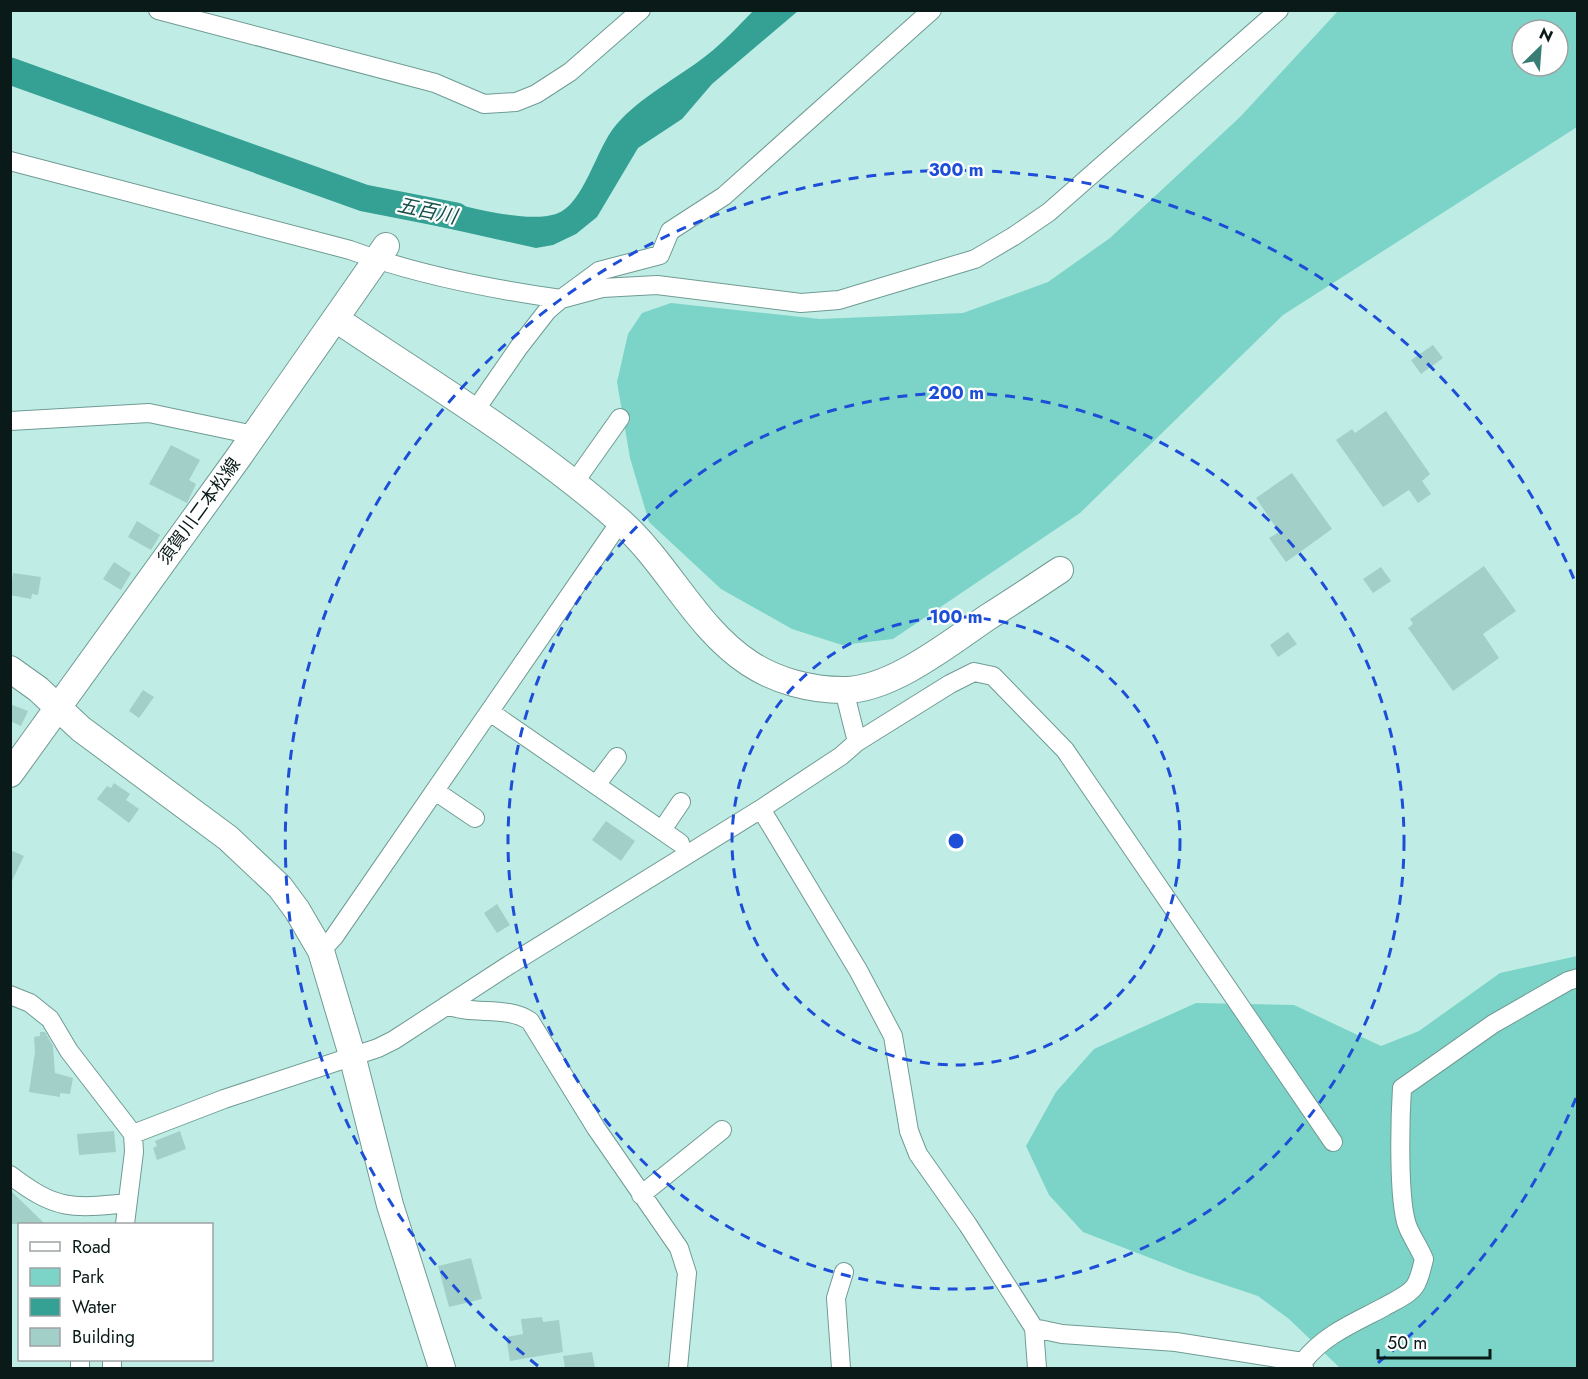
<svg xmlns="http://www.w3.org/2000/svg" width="1588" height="1379" font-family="Jost,'Noto Sans JP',sans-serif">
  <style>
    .green { fill: #7bd4c7; fill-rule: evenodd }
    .water { fill: #34a194 }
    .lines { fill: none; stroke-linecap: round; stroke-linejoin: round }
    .river { stroke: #34a194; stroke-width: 27 }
    .building { fill: #a2cfc8 }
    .street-casing { stroke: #709b94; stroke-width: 20 }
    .secondary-casing { stroke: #709b94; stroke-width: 28 }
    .street { stroke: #fff; stroke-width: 18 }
    .secondary { stroke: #fff; stroke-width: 26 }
    .ring { fill: none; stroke: #1d4ed8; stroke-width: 3; stroke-dasharray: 10 8 }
    .labels { text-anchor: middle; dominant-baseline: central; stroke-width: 4.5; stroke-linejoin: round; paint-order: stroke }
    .street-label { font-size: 18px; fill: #091a18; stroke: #fff }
    .water-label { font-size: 20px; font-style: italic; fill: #16524b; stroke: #fff }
    .centre { fill: #1d4ed8; stroke: #fff; stroke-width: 3 }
    .ring-label { font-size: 18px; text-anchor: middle; font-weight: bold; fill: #1d4ed8; stroke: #fff; stroke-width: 4.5; stroke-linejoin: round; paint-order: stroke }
  </style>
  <rect width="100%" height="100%" fill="#bfede5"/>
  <path class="green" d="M1338,11H1577V127L1283,315L1080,513L893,639L842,645L792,629L721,589L649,522L630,458L617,382L628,334L642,313L671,303L820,319L963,313L1048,282L1110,238L1240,117ZM1522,30H1558V66H1522Z
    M1577,956V1368H1340L1289,1319L1258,1296L1189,1273L1083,1232L1049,1195L1026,1146L1056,1092L1094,1049L1196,1003L1294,1005L1381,1046L1419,1031L1500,973Z"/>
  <path class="water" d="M753,11H798L712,84L682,119L638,148L597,217L576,234L553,245L536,248L415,221L430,198C463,205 524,224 556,214C584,205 596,148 616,125C641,96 678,78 707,55C724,42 739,25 753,11Z"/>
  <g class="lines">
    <path class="river" d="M10,71L364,198L456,216"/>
  </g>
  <path class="building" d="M1433,345L1443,358L1421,374L1411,360Z
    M1386,411L1430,474L1422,481L1431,494L1418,503L1409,490L1383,507L1336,440L1352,429L1355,433Z
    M171,445L200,460L189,480L196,484L187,503L149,484Z
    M1292,473L1332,529L1286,562L1269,538L1279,532L1256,498Z
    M137,521L160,535L151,550L128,537Z
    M114,562L131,573L121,590L103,579Z
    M1484,566L1516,611L1483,634L1499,658L1453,691L1408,628L1413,624L1410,619Z
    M1381,567L1391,581L1373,593L1363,579Z
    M13,573L41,577L38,595L32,594L31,599L10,595Z
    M1288,632L1297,644L1278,657L1270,645Z
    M143,690L154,697L139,718L129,711Z
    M10,704L28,711L21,726L10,721Z
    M114,783L130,794L126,800L139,809L129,823L97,799L107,786L111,788Z
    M606,821L635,841L621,861L592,840Z
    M10,850L24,856L10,885Z
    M497,904L510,925L497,933L484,913Z
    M40,1032H45L53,1046L55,1073L73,1078L70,1094L60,1093V1097L29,1092L35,1052L34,1037L40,1036Z
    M114,1131L116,1152L79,1155L77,1134Z
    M180,1131L186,1149L157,1160L153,1148L157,1146L155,1141Z
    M10,1190L45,1224H10Z
    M471,1258L482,1299L449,1307L438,1266Z
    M542,1317L543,1322L559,1320L563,1352L510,1361L506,1337L523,1334L521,1319Z
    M592,1352L595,1368H565L563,1356Z"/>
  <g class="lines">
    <defs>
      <path id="street" d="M158,10L435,83L484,104L516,102L536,94L570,72L641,10
        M10,161L350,250C417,275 490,289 561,299L599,271L660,255L670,231L724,196L932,10
        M474,412L519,347L547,311L561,299L602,288L657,285L801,303L839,300L975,259L1014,236L1049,212L1279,10
        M10,421L149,413L254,435
        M574,483L620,418
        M844,690L857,742
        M490,712L680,843
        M596,785L617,757
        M435,791L475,818
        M761,809L858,970L893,1036L909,1131L918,1154L968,1225L1034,1328L1037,1368
        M662,830L681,802
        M321,951L334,937L620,522
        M10,995L30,1003L50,1019L69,1051L133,1134L134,1152L125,1224
        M447,1005C473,1016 506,1005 530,1021L596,1128L679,1248L687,1273L678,1368
        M133,1134L224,1099L378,1048L394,1040L509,965L761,809L841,756L857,742L950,684L974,672L993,676L1065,750L1333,1142
        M10,1175C56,1210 71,1209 127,1203
        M641,1195L722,1130
        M1034,1328L1062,1334L1176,1342L1303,1362
        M80,1368V1360
        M112,1368V1360
        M841,1368L836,1298L844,1272
        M1304,1368L1303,1362C1323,1335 1356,1322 1384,1307C1394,1301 1409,1295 1415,1286C1420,1278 1422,1267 1424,1259C1419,1247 1411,1236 1407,1225C1398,1198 1400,1119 1402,1088L1493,1024L1568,981L1578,978"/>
      <path id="secondary" d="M336,319C432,384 534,445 621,522C668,564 696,628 749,663C776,681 811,690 843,690C890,691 950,643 988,617C1012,602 1036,586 1060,570
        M10,669L38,689L81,729L228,838L280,887L297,910L321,951L352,1055L390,1205L442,1368
        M10,774L238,458L386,246"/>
    </defs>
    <use href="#street" class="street-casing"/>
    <use href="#secondary" class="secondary-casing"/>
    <use href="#street" class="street"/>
    <use href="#secondary" class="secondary"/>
  </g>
  <g class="ring">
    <circle cx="956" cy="841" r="224"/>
    <circle cx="956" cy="841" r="448"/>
    <path d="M1576 1098A671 671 0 0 1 1374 1366M538 1366A671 671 0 1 1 1576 584"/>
  </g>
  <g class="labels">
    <g class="street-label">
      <text transform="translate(199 511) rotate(-54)">須賀川二本松線</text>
    </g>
    <g class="water-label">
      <text transform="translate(427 211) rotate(12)">五百川</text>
    </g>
  </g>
  <circle cx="956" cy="841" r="9" class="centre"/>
  <g class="ring-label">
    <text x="956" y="176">300 m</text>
    <text x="956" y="399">200 m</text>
    <text x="956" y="623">100 m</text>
  </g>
  <rect width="1588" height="1379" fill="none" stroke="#091a18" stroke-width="24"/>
  <rect x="18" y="1223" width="195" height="138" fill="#ffffff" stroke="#9da3a3" stroke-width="1.5"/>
  <rect x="30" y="1242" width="30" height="9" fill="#ffffff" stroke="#9da3a3" stroke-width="1.5"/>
  <text x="72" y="1253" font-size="18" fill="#091a18">Road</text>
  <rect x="30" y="1268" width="30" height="18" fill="#7bd4c7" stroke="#9da3a3" stroke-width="1.5"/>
  <text x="72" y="1283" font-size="18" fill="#091a18">Park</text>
  <rect x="30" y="1298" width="30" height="18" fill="#34a194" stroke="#9da3a3" stroke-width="1.5"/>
  <text x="72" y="1313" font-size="18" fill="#091a18">Water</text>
  <rect x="30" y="1328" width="30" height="18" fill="#a2cfc8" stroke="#9da3a3" stroke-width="1.5"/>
  <text x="72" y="1343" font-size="18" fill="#091a18">Building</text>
  <g transform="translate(1540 48) rotate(25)"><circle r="28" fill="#ffffff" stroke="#9da3a3" stroke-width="1.5"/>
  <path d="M0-4.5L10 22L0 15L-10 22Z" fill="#387e75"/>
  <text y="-9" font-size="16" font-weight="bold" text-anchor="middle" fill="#091a18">N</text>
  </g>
  <path d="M1378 1349v9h112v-9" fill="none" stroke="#091a18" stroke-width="3"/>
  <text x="1387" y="1349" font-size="18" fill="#091a18" stroke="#ffffff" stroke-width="4.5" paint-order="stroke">50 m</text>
</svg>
